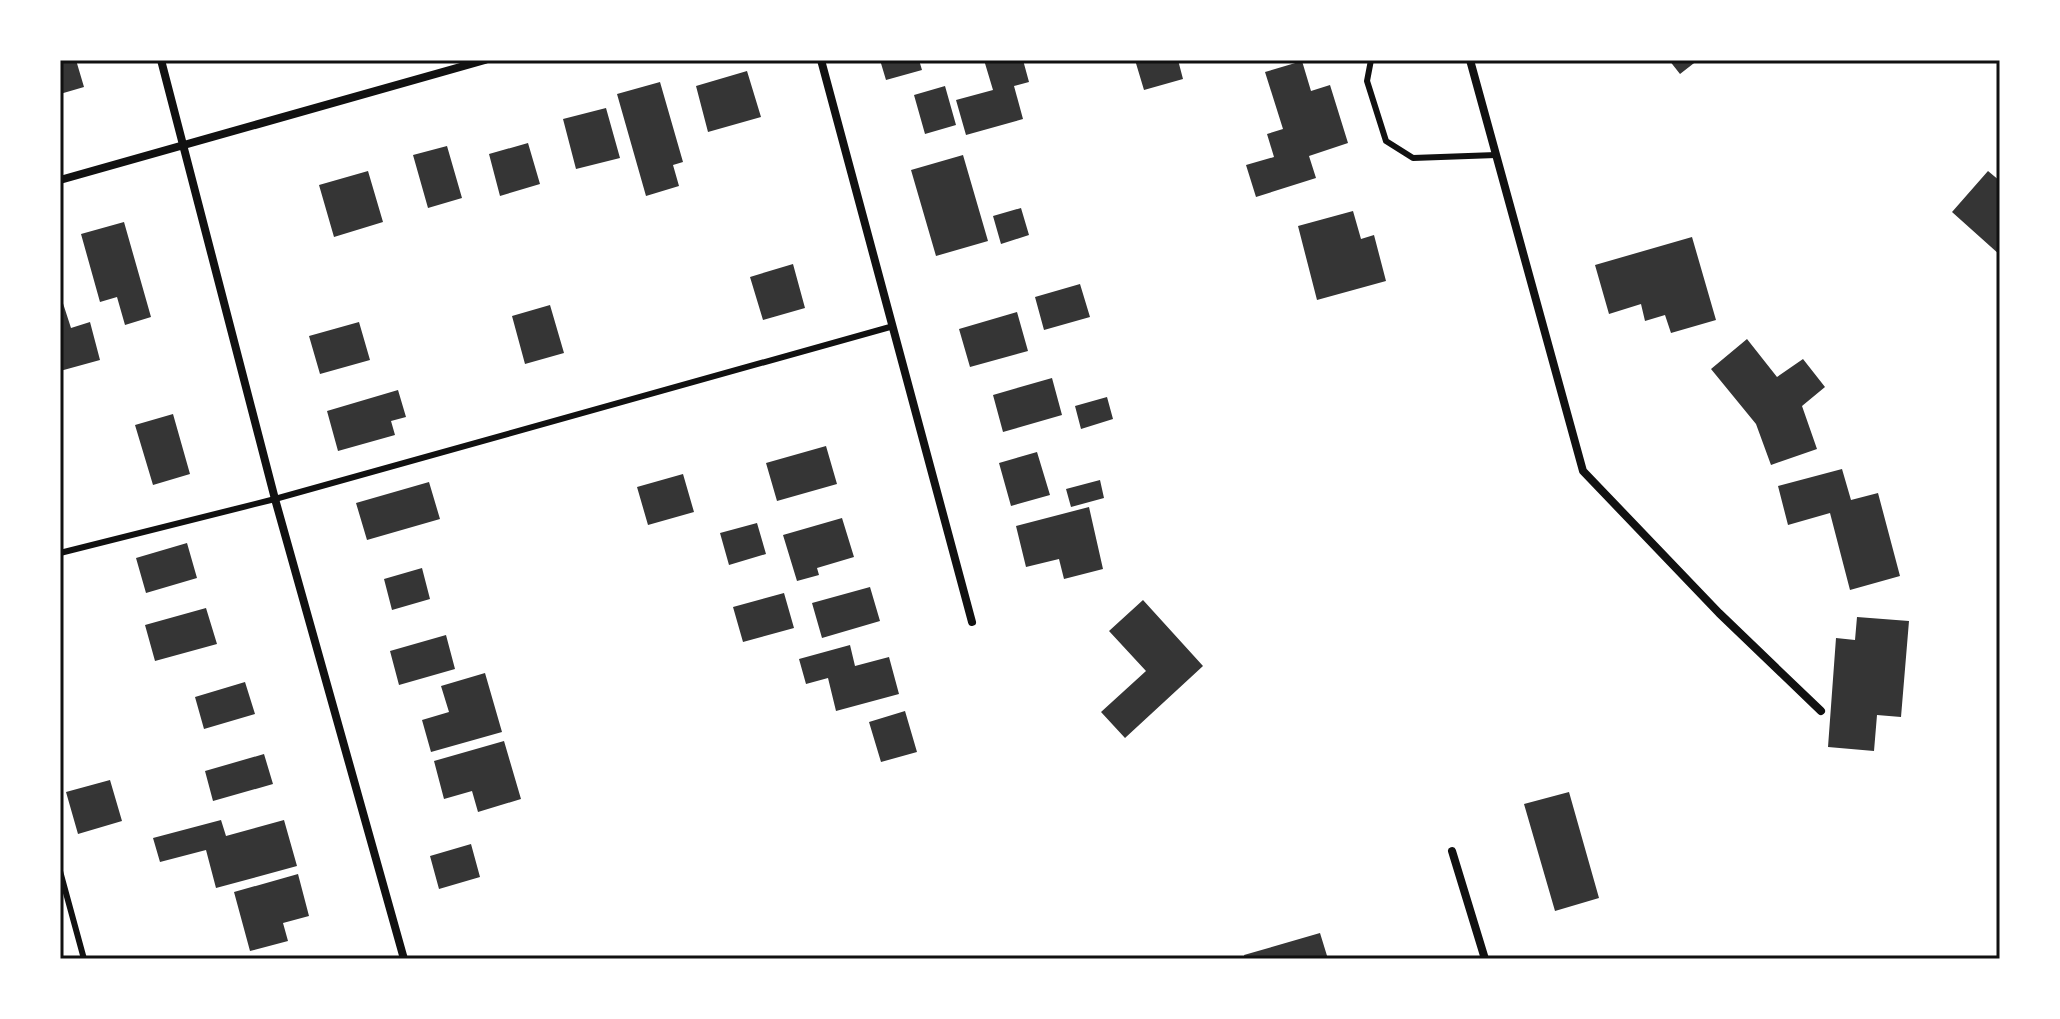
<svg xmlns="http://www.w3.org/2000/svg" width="2060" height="1019" font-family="Raleway,sans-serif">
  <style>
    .building { fill: #353535 }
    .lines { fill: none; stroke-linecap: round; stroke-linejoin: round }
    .service { stroke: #111; stroke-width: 6 }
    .minor { stroke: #111; stroke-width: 8 }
    .neatline { fill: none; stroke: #111; stroke-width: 3 }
  </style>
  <rect width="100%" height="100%" fill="#fff"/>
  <path class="building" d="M60,60H76L84,87L60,94Z
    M880,60H919L922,70L886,80Z
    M984,60H1023L1029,82L1014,86L1023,119L966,135L956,100L993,90Z
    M1135,60H1178L1183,79L1144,90Z
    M1669,60H1698L1680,74Z
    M1302,61L1311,91L1330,85L1348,143L1309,156L1316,178L1256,197L1246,165L1274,157L1267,134L1283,129L1265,72Z
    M747,71L761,117L708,132L696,86Z
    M660,82L683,162L673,165L679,186L646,196L617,94Z
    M945,86L956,125L925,134L914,95Z
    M606,108L620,158L576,169L563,119Z
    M528,143L540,184L500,196L489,154Z
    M447,146L462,198L428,208L413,155Z
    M963,155L988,241L936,256L911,170Z
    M368,171L383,222L334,237L319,185Z
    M1988,171L2000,181V255L1952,212Z
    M1021,208L1029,235L1001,244L993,216Z
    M1353,211L1361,239L1374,235L1386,281L1317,300L1298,226Z
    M124,222L151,317L125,325L117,297L100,302L81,234Z
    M1692,237L1716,320L1671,333L1665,315L1645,321L1641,304L1609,314L1595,265Z
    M793,264L805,308L763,320L750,277Z
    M1080,284L1090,317L1044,330L1035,297Z
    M60,294L71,328L90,322L100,360L60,371Z
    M550,305L564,353L525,364L512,316Z
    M1017,312L1028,351L970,367L959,329Z
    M359,322L370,360L320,374L309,336Z
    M1747,339L1777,377L1803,359L1825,387L1802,406L1817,449L1771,465L1756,424L1711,369Z
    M1052,378L1062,415L1003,432L993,395Z
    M398,390L406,417L391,421L395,435L338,451L327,411Z
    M1107,397L1113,419L1081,429L1075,406Z
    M173,414L190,474L153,485L135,425Z
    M826,446L837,484L777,501L766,463Z
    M1037,452L1050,495L1011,506L999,463Z
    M1842,469L1851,500L1878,493L1900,576L1850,590L1830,513L1788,525L1778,486Z
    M683,474L694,512L648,525L637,487Z
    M1100,480L1104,498L1071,507L1066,489Z
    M429,482L440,519L367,540L356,503Z
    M1089,507L1103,569L1064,579L1059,559L1026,567L1016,526Z
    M842,518L854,557L817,568L819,575L797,581L783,535Z
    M757,523L766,554L729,565L720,533Z
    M187,543L197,578L146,593L136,558Z
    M422,568L430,599L392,610L384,579Z
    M870,587L880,621L822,638L812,603Z
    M784,593L794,628L743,642L733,607Z
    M1143,600L1203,666L1125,738L1101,712L1146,671L1109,631Z
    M206,608L217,644L155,661L145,625Z
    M1857,617L1909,621L1901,717L1877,715L1874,751L1828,747L1836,638L1855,640Z
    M446,635L455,669L399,685L390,651Z
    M850,645L855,666L889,657L899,694L836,711L828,678L806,684L799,659Z
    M485,673L502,732L431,752L422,720L449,712L441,686Z
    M245,682L255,714L204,729L195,697Z
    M905,711L917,752L881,762L869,722Z
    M504,741L521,799L478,812L472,791L444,799L434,761Z
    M264,754L273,784L213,801L205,771Z
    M110,780L122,821L78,834L66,792Z
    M1569,792L1599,898L1555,911L1524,804Z
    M221,820L226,836L284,820L297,866L216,888L206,850L160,862L153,838Z
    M471,844L480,877L439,889L430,856Z
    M298,874L309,916L283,923L288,941L250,951L234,892Z
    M1320,933L1328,959H1245L1244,955Z"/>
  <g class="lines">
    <path class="service" d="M1371,60L1367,81L1386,141L1413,158L1496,155
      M60,553L275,499L890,327
      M60,871L84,959"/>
    <path class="minor" d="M161,60L275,499L404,959
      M821,60L972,622
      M1470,60L1583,471L1719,613L1821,711
      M60,180L485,60
      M1452,851L1485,959"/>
  </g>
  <rect width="2060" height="1019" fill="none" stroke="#ffffff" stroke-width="124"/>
  <rect x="62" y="62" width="1936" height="895" class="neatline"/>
</svg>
